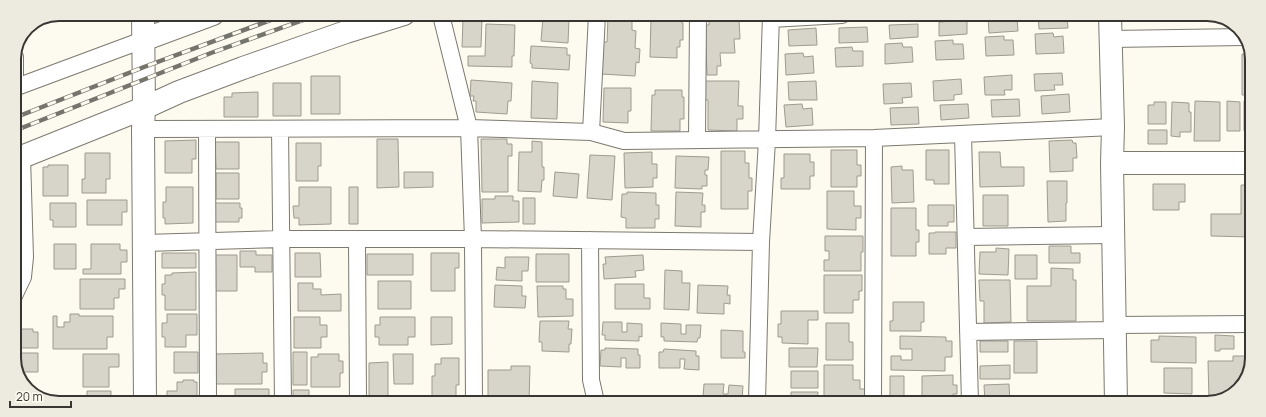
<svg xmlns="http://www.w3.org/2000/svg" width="1266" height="417" font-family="Manrope,sans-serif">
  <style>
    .building { fill: #d7d4ca; stroke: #9e9b91 }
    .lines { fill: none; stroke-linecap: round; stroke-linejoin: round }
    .street-casing { stroke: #7c7970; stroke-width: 18 }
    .secondary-casing { stroke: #7c7970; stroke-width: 24 }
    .street { stroke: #fff; stroke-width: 16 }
    .secondary { stroke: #fff; stroke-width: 22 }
    .rail-casing { stroke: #75746d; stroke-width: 4.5 }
    .rail { stroke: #fdfaef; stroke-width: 3; stroke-dasharray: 9; stroke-linecap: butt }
    .rim { fill: none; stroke: #373632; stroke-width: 2 }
  </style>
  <rect width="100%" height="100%" fill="#fdfaef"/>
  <path class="building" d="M1038,15H1067L1068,28L1039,29Z
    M543,17L569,19L568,43L541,41Z
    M608,17L632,18V30L636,31L635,48L640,49L639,63L636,62L635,76L601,74L603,42H607Z
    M651,17L682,18V23H683V40H680V47H677V58L650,57Z
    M1017,17L1018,31L989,33L988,18Z
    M463,19H482L481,47H462Z
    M739,19L740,39H734L735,53H720L721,66H717V75H707L705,25H709V20Z
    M967,20V34L939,36V22Z
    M486,24L515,25L514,56H512V67L468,66V56H485Z
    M918,24V37L890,39L889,25Z
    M867,27L868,42L839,43V28Z
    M816,28L817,45L789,46L788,30Z
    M1053,33L1054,37L1063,36L1064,53L1036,54L1035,34Z
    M1004,36V40H1013L1014,55L986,56L985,37Z
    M953,40V44H963L964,59L936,60L935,41Z
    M902,43L903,47H912L913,62L885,64V44Z
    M531,46L567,48V55H570L569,70L532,68V64L530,63Z
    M852,47L853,51H863V66L836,67L835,48Z
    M803,53L804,57L813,56L814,73L786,75L785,54Z
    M1242,54H1251L1252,55V95H1242Z
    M1062,73L1063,85H1054L1055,90L1035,91L1034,74Z
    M1012,75V90H1004L1005,95H985L984,77Z
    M311,76H340V114H311Z
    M961,79L962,94L954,95V100L934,101L933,81Z
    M471,80L512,83L511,101H508L507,114L476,112V101H473L474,96H470Z
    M532,81L558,83L557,119L531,118Z
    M705,81H739L738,106H743V119H737V131L708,130V100H705Z
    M816,81L817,100H789L788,82Z
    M273,83H301V116H273Z
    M911,83L912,97L902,98L903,103L884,104L883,84Z
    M604,88H631V111H628V123L603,122Z
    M655,90H682V97H684V119H680V131H651L652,95H655Z
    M258,92V117H224V97H232V93Z
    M1069,94L1070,112L1042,114L1041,96Z
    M1019,99L1020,116L992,117L991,100Z
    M1195,101L1220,102V141H1194Z
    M1227,101L1240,102V131H1227Z
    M1244,101H1252V131H1244Z
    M1154,102H1166V124H1148V105H1154Z
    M1172,102L1189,103V112H1191V132H1180V137L1171,136Z
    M802,104L803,109L812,108L813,125L786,127L784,105Z
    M968,104L969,118L941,120L940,105Z
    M918,107L919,124L891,125L890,108Z
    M1148,130H1167V144H1148Z
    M377,139H398L399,187L377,188Z
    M481,139H507V144H512V156H508V192H482Z
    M196,140V159H192V173H165V141Z
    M1072,140L1073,143H1076L1077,158H1073V171L1050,172L1049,141Z
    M532,141L542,142V167H544V180H542L541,192L518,191L519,152H532Z
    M215,142H239V169H216Z
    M296,143H321V166H318V181H296Z
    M831,150H857V165H861V176H857V187H831Z
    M926,150H949V184H934V180H926Z
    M721,151H745V163H749V178H752V191H748V209H721Z
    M652,152V164H657V178H653V187L625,188L624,153Z
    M979,152H1000L1001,167H1024V186L980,187Z
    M85,153H110V179H106V193H82V179H85Z
    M784,154H810V162H814V176H810V189H781V178H784Z
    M590,155L615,156L612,200L587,198Z
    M676,156L709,157L708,170H705V175H707V186H702V189L675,188Z
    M48,165H68V196H43V167H48Z
    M902,166V170H913L914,202L892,203L891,167Z
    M404,172H433V187L404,188Z
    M555,172L579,174L577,198L553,196Z
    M216,173H239V199H216Z
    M1047,181H1067V203H1066V221L1048,222Z
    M1153,184H1185V202H1179V210H1153Z
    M1241,185H1251V237L1211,236V214H1241Z
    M166,187H193V223L165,224V218H163V202H166Z
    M299,187H331V224L299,225V218H294L293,206H299Z
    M349,187H358V224H349Z
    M827,191H854V206H861V218H856V230L827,229Z
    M627,192L656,193V205H659V219H655V228H626V218L621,217L622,194H627Z
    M676,192L703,193L702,205H705V212H701V227L675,226Z
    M983,195H1008V226H983Z
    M495,196H513V201H519V222L482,223V199H495Z
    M523,198H535V224H523Z
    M87,200H127V212H122V225H87Z
    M50,203H76V227H53V220H50Z
    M213,203H240V208H242V218H239V222H213Z
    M928,205H954V222H948V226H928Z
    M891,208H916V230H919V242H916V256H891Z
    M935,232H956V248H946V254H929V233H935Z
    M825,236H863V252H861V271H824V260H829V251H825Z
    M54,244H76V269H54Z
    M91,244H120V250H127V262H121V274H83V269H91Z
    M1049,246H1071V253H1080V263H1049Z
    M996,248L1009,249L1008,275L979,274L980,252H996Z
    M240,251H256V255H272V272H255V267H240Z
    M162,253H196V268H162Z
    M295,253H320L321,277H295Z
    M431,253H459V268H455V291H431Z
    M367,254H413V275H367Z
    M536,254H569V282H536Z
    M213,255H237V291H213Z
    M643,255L644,270L635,271L636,277L604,279L603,264H606L605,257Z
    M1015,255H1037V279H1015Z
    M505,257H529L528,271H522V281L496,280L497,267L505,268Z
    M1051,268L1073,269V280H1076V321H1027V286H1051Z
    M665,270L682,271V283H690L689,310L664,309Z
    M196,272V310H165V295H162V284H165V275H172V273Z
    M824,275H862V291H859V300H853V313H824Z
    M80,279H125V289H119V298H114V309H80Z
    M979,280H1010L1011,322L984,323V301H980Z
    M378,281H411V309H378Z
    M298,283H313V289H321V295L341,294V311H298Z
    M615,284H644V298H650V309H615Z
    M495,285L522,286V296H526L525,308L494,307Z
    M698,285L728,286L727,295H730V304L724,303V314L697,313Z
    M537,286H563V289H566V299H573V316L538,317Z
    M893,302H924V322H921V331H890V321H893Z
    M781,311H818V320H808V344L782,343V337H778V324H781Z
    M70,314H79V316H113V337H107V349H53V316H57V327H64V322H70Z
    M167,314H197V335H186V347H165V337H162V323H167Z
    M294,317H320V325H327V337H321V348H294Z
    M380,317H415V337H408V345H379V337H375V325H380Z
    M431,317H452V344L431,345Z
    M540,321H569L568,329H572L571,344H569V352L542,351V342H539Z
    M603,322H622V332H627V323L642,324V337L639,336V341L605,340V335H602Z
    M661,323L681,324V334H686V325H701L700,338H698L697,342L664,341V337H661Z
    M826,323H849V342H853V360H826Z
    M14,329H33V332H38V348H14Z
    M721,330L743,331V352H745V358H721Z
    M1215,335L1234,336V349H1220V351H1215Z
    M900,336L946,337V341H952V357H945V371L891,370V356H901V360H912V349H900Z
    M1159,336L1196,337V363L1151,362V340H1159Z
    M980,341H1008V352H980Z
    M1014,341H1037V373H1014Z
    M605,348L638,349V355H640V368H626V358H621V367L600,366L601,350H605Z
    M789,348H818L817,367H789Z
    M664,349L696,351V356H699V370L684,369L685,359H680V368H659V352H663Z
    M174,352H198V373H174Z
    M293,352H307V385H293Z
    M14,353H38V372H18L14,362Z
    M263,353V363H267V372H262V384H215V354Z
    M83,354H119V367H109V387H83Z
    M318,354H339V361H343V373H340V387H311V357H318Z
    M393,354H413V384H394Z
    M1233,356H1250V370L1234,394L1208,403H1202V400H1209L1208,361H1233Z
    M441,358H459V385H456V399H432V376H435V364H441Z
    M388,362V402H369V363Z
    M824,365H853V380H860V389H865V403L824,402Z
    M1010,365V379H980V366Z
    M511,366H530L529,401L488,400V370H511Z
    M1164,368H1192V394L1164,393Z
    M791,371H818V388H791Z
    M953,375V385H957V394H953V403H922V376Z
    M890,376H904V403H890Z
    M183,380H194V382H197V402H167V391H177V382H183Z
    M704,384H724L723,394H728L729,385L743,386L742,399L740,398V402H706V397H703Z
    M1009,384L1010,403H985L984,385Z
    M235,389H269V401L235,402Z
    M293,390H309V402H293Z
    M87,391H111V402L87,401Z
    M791,392H818L817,402H791Z
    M1149,401H1198V403H1149Z"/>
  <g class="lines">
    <defs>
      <path id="street" d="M441,15L469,128L473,239L474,402
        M771,19L842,15
        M1110,39L1244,37
        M15,57V88
        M14,88L143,40
        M143,129L469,128L591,132L624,141L874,138L1113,127
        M207,129L208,402
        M280,129L283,402
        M591,132L597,15
        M963,135L970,403
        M697,140L698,15
        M966,237L1113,235
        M357,239L358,402
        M590,240L591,380L596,402
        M144,243L282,239H473L761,242
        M14,296L23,277L25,257L22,157
        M1115,325L1251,324
        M968,332L1115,330
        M757,402L761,242L767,140L771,15
        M873,403L874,138"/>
      <path id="secondary" d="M143,14L144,108L143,129L145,402
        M1110,15L1113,127L1112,163L1116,403
        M143,40L213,14
        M14,160L144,108L179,92L243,68L346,32L404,14
        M1112,163H1251"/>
    </defs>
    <use href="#street" class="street-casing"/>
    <use href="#secondary" class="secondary-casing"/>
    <use href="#street" class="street"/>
    <use href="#secondary" class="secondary"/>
    <defs>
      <path id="rail" d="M14,118L144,67L287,14
        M14,131L211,53L320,14"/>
    </defs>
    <use href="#rail" class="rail-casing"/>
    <use href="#rail" class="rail"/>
  </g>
  <path d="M0 0H1266V417H0ZM59 21H1207A38 38 0 0 1 1245 59V358A38 38 0 0 1 1207 396H59A38 38 0 0 1 21 358V59A38 38 0 0 1 59 21Z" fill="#edeae0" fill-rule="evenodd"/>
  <path class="rim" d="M59 21H1207A38 38 0 0 1 1245 59V358A38 38 0 0 1 1207 396H59A38 38 0 0 1 21 358V59A38 38 0 0 1 59 21Z"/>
  <path d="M10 401v6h61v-6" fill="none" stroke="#373632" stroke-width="2"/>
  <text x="16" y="401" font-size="12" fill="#373632" stroke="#fdfaef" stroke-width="3" paint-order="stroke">20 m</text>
</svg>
